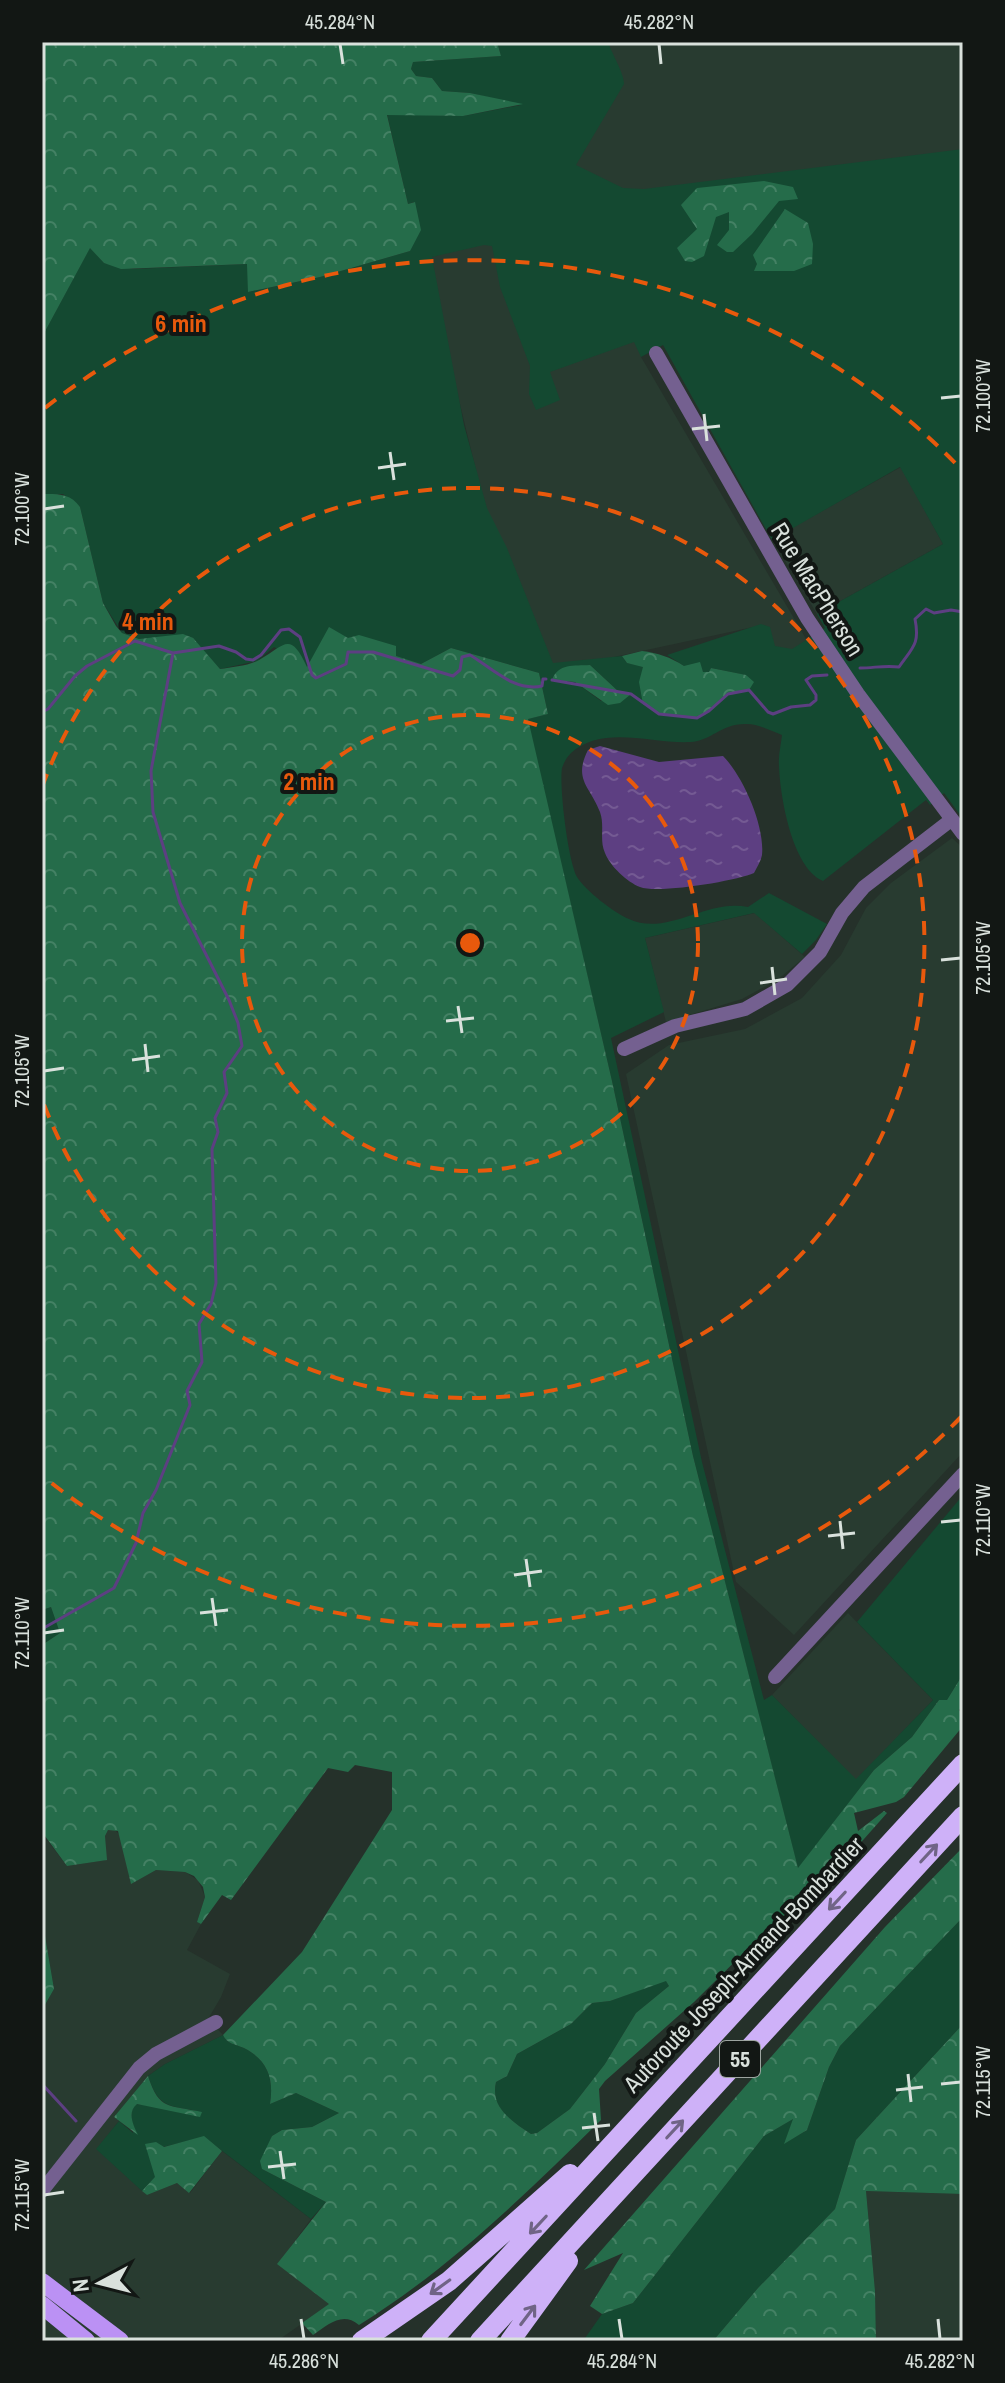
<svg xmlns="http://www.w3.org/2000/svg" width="1005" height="2383" font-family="'Archivo Narrow',sans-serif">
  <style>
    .built { fill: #283b30 }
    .green { fill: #144931; fill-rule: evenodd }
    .forest { fill: url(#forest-crowns); fill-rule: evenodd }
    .water { fill: url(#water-ripples) }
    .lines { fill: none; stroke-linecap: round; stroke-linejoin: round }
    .stream { stroke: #5d3f82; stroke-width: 3 }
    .minor { stroke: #746090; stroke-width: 14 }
    .major { stroke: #bb91f4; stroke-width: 18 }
    .highway { stroke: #ceb1f8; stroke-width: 20 }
    .oneway { stroke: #706486 }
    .ticks { fill: none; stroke: #d9e1dc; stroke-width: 3 }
    .ring { fill: none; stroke: #e8590c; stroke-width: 4; stroke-dasharray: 14 10 }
    .labels { text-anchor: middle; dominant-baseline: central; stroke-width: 8; stroke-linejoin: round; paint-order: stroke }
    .shield { fill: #121714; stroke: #9da4a0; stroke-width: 2 }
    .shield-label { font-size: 22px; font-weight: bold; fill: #d9e1dc }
    .street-label { font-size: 24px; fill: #d9e1dc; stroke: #121714 }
    .centre { fill: #e8590c; stroke: #121714; stroke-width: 4 }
    .ring-label { font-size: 24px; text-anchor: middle; font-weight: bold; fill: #e8590c; stroke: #121714; stroke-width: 8; stroke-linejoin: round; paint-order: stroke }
    .neatline { fill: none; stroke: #d9e1dc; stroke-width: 3 }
    .ticks-label { font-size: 20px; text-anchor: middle; fill: #d9e1dc }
  </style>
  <defs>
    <pattern id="forest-crowns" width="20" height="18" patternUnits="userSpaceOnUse" patternTransform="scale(2)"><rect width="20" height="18" fill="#256c4a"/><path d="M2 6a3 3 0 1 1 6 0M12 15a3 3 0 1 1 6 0" fill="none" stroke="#448164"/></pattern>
    <pattern id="water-ripples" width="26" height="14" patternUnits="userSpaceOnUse" patternTransform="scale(2)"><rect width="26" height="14" fill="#5d3f82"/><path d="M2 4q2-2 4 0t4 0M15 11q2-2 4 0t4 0" fill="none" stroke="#745a93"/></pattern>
  </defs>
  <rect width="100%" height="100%" fill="#25312a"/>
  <path class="built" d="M585,42H963V165L632,195L572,175Z
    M528,217L640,311L641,357L809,644L773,657L753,627L526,676L424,256Z
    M901,467L943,544L817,614L772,539Z
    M952,838L963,848V1452L794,1635L736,1582L626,1074L669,1045L745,1029L802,998L841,955L866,908L891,883Z
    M755,913L805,957L777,980L742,999L666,1022L645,938Z
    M848,1613L933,1700L856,1780L772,1695Z
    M114,1829L120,1835L131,1883L156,1870L185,1872L198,1880L205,1897L197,1922L201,1924L187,1950L230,1974L221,1997L208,2019L223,2035L165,2064L148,2076L115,2116L119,2121L97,2149L147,2195L177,2183L190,2193L222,2151L311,2219L278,2264L330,2304L277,2341H42V2010L54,1989L42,1918V1841L47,1840L67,1866L106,1860L105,1836L108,1830Z
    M866,2191L963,2194V2341H876L875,2291Z"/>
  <path class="green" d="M497,42H608C612,54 624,73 624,84L576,165L623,188L644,189L963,149V819L944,793L930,805L926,800L823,881C792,868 780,796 779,766C778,756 781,745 782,735C771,731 758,724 747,724C721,723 712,741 690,742C653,744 602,724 571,753C567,757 564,762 562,768C559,786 568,861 577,877C585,890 614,913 629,919C667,937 707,898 748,907L769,893L827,924L816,940L802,954L754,913L645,938L664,1012L611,1038L702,1462L764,1700L772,1695L856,1779L933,1700L857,1622L963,1495V1674L947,1700H939L912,1737L874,1770L798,1869L693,1456L612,1081L527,719L548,714L539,673L451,648L421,664L395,656L307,667L274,647L257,661L220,669L202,650L154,638L139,639L122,633L103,603L80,507L63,494H42V337L90,247L104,263L133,269L248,264L249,292L320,277L410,251L414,202L408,204L387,114L463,116L521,105L470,93L442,91L432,78L416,76L411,69L413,62L501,56ZM484,245L492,246L500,287L530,366L529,394L536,410L560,400L550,372L634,342L641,357L663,345L772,540L900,467L943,544L817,614L825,628L792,649L775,646L770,627L761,624L667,655L684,666L700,667L703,672L709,673L711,668L745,675L744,689L728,694L709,711L697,718L667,715L643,666L627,663L622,656L553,663L507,548L487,508L464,425L432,257ZM590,665L619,692L630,694L601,701L575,682L552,680Z
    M51,1607L60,1633L42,1645V1610Z
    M963,1917V2024L856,2140L835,2209L758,2288L713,2341H583L602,2314L633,2303L764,2136L794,2118L785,2143L807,2130L829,2067L840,2046Z
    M666,1980L669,1986L636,2013L605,2064L570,2109L537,2133L531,2134C512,2121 490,2109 496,2082L507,2076L517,2054L571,2024L592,2003L610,2001Z
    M223,2035C227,2044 235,2044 244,2048C268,2060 274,2079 270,2104L296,2093L339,2113L312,2127L282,2130L272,2136L262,2169L326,2202L311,2219L204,2137L163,2147L155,2178L142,2191L96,2149L119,2121L133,2133C133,2123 128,2112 136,2104L202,2112C170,2105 159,2110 148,2076L165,2064Z"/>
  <path class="forest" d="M42,42H497L501,56L413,62L411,69L416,76L432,78L442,91L470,93L523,104L463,116L387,115L408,204L415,202L421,230L410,251L320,277L248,292L247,264L121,269L104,263L90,248L42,337Z
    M764,181L793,187L798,199L779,201L752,234L733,252H727L717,245L729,230V212L716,217L704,256L692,262L685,261L677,248L697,229L681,205L697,188Z
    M785,209L808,223L813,244L812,264L794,271H754L757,264L753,255Z
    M42,494C58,494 70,493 80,507L103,603L116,626L122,633L139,639L183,634L193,638L220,669C232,667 248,666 259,660C285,645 290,630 307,667L329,627L348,638L359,635L396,646V656L421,664L451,648L539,673L548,714L528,719L612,1081L693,1456L798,1868L874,1770L912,1737L939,1700H947L963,1674V1706L959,1710L963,1715V1726L904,1797L896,1802L854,1813L858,1831L884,1811L887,1813L810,1900L778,1919L694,2002L605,2081L599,2089L601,2120C526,2194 449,2269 359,2325C342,2311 328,2325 313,2335L302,2323L329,2304L277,2264L326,2202L262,2169L260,2161L272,2136L282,2130L312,2127L339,2113L296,2093L270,2104C274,2079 268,2060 244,2048C235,2044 227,2044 223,2035L302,1952L392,1810V1772L355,1765L348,1772L328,1768L231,1900L222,1895L201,1924L197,1922L205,1897L203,1887L194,1876L185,1872L156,1870L131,1884L118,1831L108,1830L105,1836L107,1860L67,1866L42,1832V1645L60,1633L51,1607L42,1610ZM666,1981L669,1986L636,2013L605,2064L570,2109L537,2133L531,2134C512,2121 490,2108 496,2082L507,2076L517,2054L571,2024L592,2003L610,2001Z
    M642,651C658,653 670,657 684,666L700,662L703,672H709L711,668L746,675L754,682L749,690L728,694L709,711L697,718L659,714L643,704L639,682L643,667L627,663L622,656Z
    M590,665L619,692L631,694L620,703L608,705L575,682L552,680C558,663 574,666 590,665Z
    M963,1847V1917L840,2046L829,2067L807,2130L784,2144L793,2119L764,2136L633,2303L602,2314L590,2306L623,2253L584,2270L885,1927Z
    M42,1918L54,1989L42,2010Z
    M963,2024V2194L866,2191L875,2291L876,2341H713L758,2288L835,2209L856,2140Z
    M148,2076C159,2111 170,2105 202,2112L200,2117L137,2104C127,2112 133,2125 138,2135L114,2117Z
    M204,2136L222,2151L189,2193L177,2183L147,2195L142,2191L155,2177L145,2144L156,2142L164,2147Z"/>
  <path class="water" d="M600,746L659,762L723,756C743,776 765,826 762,855C761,861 757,867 754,873C736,881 658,894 640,887C627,882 610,866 605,853C599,840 605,826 600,812C590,786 573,780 588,750Z"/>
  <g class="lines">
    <path class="stream" d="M860,668C874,668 885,665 899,667C913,647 920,644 915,619L926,609L934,613L951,610L963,612
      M552,680L631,694L659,714L697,718L709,711L728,694L749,690L768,712L773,714L791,707L810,705L816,700V695L806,680L812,676L827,675
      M42,712L48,709L75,676L87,666L135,641L173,653L219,646L236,652L246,659L253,660L261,655L281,630L289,629L300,637L312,675L316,678L346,664L348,652H373L453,676L460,670L462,657L470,655C492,668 514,692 542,686L543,679H546
      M42,1629L114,1588L136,1543L143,1513L156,1490L190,1405L187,1391L202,1362L199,1324L211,1304L216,1283L212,1149L218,1132L215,1118L227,1093L224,1072L242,1046L238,1023L229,1000L180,903L153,812L151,771L173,653
      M42,2084L76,2121"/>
    <path class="minor" d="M656,353L807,618L858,694L963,834
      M624,1049L675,1026L745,1009L787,985L820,952L842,913L864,887L951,820
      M775,1677L963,1474
      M42,2191L139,2068L156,2054L216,2022"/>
    <path class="major" d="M42,2282L120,2341
      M42,2305L86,2341"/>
    <path class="highway" d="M362,2341L449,2281L570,2174
      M431,2341L963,1764
      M480,2341L963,1816
      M510,2341L568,2261"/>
  </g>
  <defs><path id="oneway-shaft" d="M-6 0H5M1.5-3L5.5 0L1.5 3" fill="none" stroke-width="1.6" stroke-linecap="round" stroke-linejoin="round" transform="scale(2)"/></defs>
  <g class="oneway">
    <use href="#oneway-shaft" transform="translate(929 1853) rotate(-47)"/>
    <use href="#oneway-shaft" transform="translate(837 1901) rotate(133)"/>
    <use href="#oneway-shaft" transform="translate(675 2129) rotate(-47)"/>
    <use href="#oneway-shaft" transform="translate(538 2225) rotate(133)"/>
    <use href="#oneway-shaft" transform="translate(440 2287) rotate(144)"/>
    <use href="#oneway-shaft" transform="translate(528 2315) rotate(-53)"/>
  </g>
  <path class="ticks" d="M340,44L343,64M659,44L661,64M941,398L961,396M704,414L707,441M692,429L720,426M390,452L394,480M378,468L406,464M44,509L64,506M941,960L961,958M772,967L775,995M760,983L787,979M458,1006L462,1033M446,1021L474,1018M145,1044L148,1072M132,1060L160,1056M44,1071L64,1068M840,1521L843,1549M941,1522L961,1520M828,1536L855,1533M526,1559L530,1587M514,1575L542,1571M212,1598L216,1626M200,1613L228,1610M44,1633L64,1630M908,2074L911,2102M941,2084L961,2082M896,2090L923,2087M594,2113L598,2141M582,2128L610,2125M280,2151L284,2179M268,2167L296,2164M44,2195L64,2192M301,2319L304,2339M619,2319L622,2339M938,2319L940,2339"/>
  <g class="ring">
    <circle cx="470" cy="943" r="228"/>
    <path d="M42 787A455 455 0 1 1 42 1099"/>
    <path d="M961 1417A683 683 0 0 1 45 1478M45 408A683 683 0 0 1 961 469"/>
  </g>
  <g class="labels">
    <rect class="shield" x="720" y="2041" width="40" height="36" rx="6"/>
    <g class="shield-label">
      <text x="740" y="2059">55</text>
    </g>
    <g class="street-label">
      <text transform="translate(818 589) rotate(58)">Rue MacPherson</text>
      <text transform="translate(743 1964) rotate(-47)">Autoroute Joseph-Armand-Bombardier</text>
    </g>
  </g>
  <circle cx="470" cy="943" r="12" class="centre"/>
  <g class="ring-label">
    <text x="181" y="332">6 min</text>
    <text x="148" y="630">4 min</text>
    <text x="309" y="790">2 min</text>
  </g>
  <rect width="1005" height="2383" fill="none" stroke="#121714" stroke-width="88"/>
  <g transform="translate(100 2283) rotate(263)" stroke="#121714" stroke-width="6" paint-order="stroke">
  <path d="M0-6L14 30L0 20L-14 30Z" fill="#d9e1dc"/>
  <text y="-12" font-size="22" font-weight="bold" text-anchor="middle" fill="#d9e1dc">N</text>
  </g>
  <rect x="44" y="44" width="917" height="2295" class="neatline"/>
  <g class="ticks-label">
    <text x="340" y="29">45.284°N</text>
    <text x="659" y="29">45.282°N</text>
    <text transform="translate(983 396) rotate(-90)" y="7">72.100°W</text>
    <text transform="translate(22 509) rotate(-90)" y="7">72.100°W</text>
    <text transform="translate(983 958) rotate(-90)" y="7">72.105°W</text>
    <text transform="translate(22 1071) rotate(-90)" y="7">72.105°W</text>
    <text transform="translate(983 1520) rotate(-90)" y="7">72.110°W</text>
    <text transform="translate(22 1633) rotate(-90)" y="7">72.110°W</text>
    <text transform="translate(983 2082) rotate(-90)" y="7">72.115°W</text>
    <text transform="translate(22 2195) rotate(-90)" y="7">72.115°W</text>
    <text x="304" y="2368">45.286°N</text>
    <text x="622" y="2368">45.284°N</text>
    <text x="940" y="2368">45.282°N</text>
  </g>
</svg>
